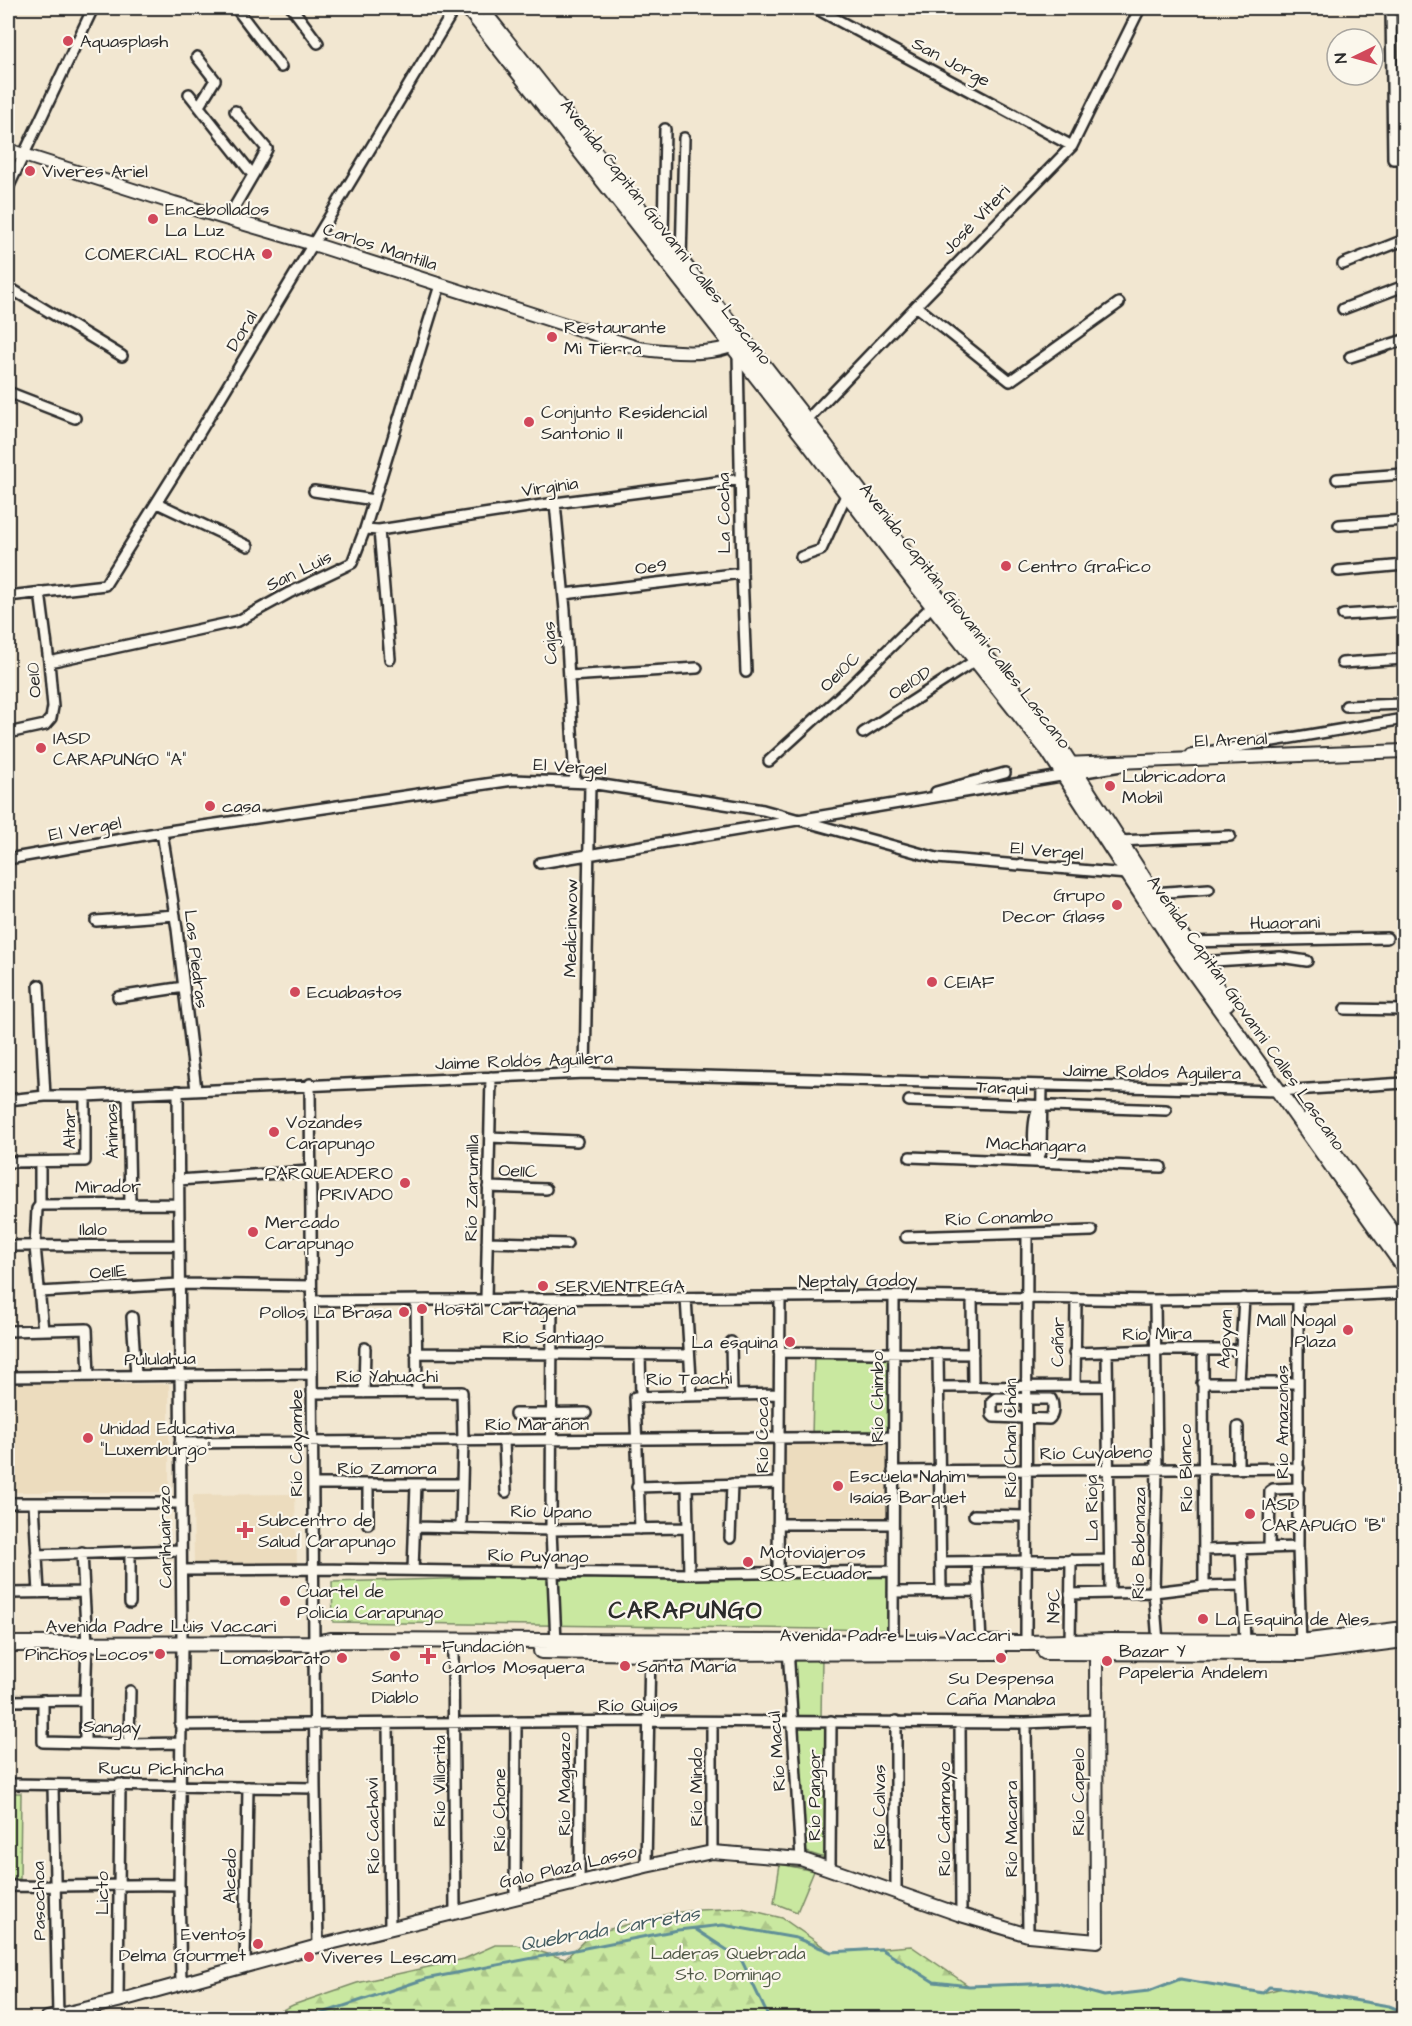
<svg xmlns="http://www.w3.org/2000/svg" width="1412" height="2026" font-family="'Architects Daughter',sans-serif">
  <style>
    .built { fill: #ecdcbe }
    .forest { fill: url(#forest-firs); stroke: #7a8a66; stroke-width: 1.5 }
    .park { fill: #c9e8a0; stroke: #7a8a66; stroke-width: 1.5 }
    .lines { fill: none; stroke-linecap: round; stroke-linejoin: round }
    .stream { stroke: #608f97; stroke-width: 3 }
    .minor-casing { stroke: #2b2b2b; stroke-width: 14 }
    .tertiary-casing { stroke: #2b2b2b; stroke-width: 16 }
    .secondary-casing { stroke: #2b2b2b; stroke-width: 18 }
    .minor { stroke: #fbf7ec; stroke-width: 9 }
    .tertiary { stroke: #fbf7ec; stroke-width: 12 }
    .secondary { stroke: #fbf7ec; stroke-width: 14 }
    .poi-dot { fill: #d1495b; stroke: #fbf7ec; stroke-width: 2 }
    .labels { text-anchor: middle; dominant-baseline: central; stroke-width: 4.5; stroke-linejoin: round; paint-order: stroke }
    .poi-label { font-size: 18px; fill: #2b2b2b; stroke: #fbf7ec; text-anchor: start }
    .street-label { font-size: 18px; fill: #2b2b2b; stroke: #fbf7ec }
    .park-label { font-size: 18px; fill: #525a48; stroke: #fbf7ec }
    .water-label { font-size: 20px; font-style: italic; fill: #455d61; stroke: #fbf7ec }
    .district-label { font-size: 24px; font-weight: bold; letter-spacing: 1.5px; fill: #2b2b2b; stroke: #fbf7ec }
  </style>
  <defs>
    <pattern id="forest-firs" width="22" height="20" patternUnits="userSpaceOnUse" patternTransform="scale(1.5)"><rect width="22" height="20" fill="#c9e8a0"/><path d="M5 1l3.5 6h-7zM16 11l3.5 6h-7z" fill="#adc78a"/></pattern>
  </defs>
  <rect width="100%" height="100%" fill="#f2e7d1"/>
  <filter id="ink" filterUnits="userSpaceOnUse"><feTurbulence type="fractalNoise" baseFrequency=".0167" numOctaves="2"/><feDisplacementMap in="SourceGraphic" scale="12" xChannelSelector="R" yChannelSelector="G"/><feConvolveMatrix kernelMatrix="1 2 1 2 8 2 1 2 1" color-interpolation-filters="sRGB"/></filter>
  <g filter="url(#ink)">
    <path class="built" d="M8,1384H169V1492H8Z
      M892,1443L891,1523L786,1522L784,1451L788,1444Z
      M295,1494L297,1564L194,1566L193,1495Z"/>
    <path class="forest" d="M742,1908L782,1918L831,1952L911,1946L969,1986L1057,1983L1104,1996L1149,1991L1180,1979L1156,2018H266L293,2005L357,1983L464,1959L495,1945H517L565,1959L591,1934L672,1913L699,1910Z"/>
    <path class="park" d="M814,1353H891L892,1434L812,1437Z
      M889,1567L890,1630L333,1622L332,1582Z
      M792,1657H822L821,1717H795Z
      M796,1727H827L828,1859L806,1852Z
      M8,1793H21L20,1879H8Z
      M780,1864L814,1871L797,1912L774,1903Z
      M723,1925L796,1938L831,1952L881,1949L934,1982L969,1986L1057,1983L1104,1996L1149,1991L1180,1979L1263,1993L1282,1988L1389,2006L1404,2012V2018H769L741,1959L694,1928Z"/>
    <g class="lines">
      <path class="stream" d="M695,1929L741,1959L769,2018
        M308,2018L425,1979L678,1930L723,1925L796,1938L831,1952L881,1949L934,1982L969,1986L1057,1983L1104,1996L1149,1991L1180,1979L1263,1993L1269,1987L1282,1988L1389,2006L1404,2012"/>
      <defs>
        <path id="minor" d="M236,8L281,67
          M292,8L318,43
          M815,8L1072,146
          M1391,8L1393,159H1404
          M197,57L215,80L199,106
          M189,94L253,175L228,218
          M235,111L267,149L253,175
          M8,188L93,8
          M663,235L665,129
          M681,260L684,138
          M1343,264L1404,240
          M8,287L122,356
          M916,306L1010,381L1119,303
          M1343,309L1404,286
          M738,353L742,573L746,672
          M1350,357L1404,340
          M8,392L75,418
          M803,424L916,306L1072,146L1140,8
          M1337,479L1404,474
          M314,491L374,500
          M157,503L248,546
          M555,503L565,610L575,781
          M1339,525L1404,520
          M365,529L379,530L555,503L741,479
          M379,530L390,659
          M801,557L821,550L847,493
          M1339,571L1404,565
          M564,594L742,573
          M8,596L105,585L180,465L455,8
          M1343,615L1404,611
          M49,662L238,621L289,593L352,563L365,529L440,285
          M1342,663L1404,659
          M569,676L697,668
          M1346,706L1404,704
          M8,733L45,725L51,718L53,707L49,662L40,592
          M863,733L976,660
          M1190,755L1404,719
          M769,761L849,688L932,606
          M936,792L1005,773
          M162,832L177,929L196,1090
          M1119,841L1230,836
          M8,859L162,832L513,780L590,783L763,810L937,858L1127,874
          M540,863L1121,766
          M1153,893L1209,889
          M96,921L175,915
          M1184,942L1387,938
          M1198,962L1280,957L1307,961
          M39,985L45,1096
          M118,997L184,987
          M1345,1009L1404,1010
          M585,1073L590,783
          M310,1084L315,1788L318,1946
          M178,1091L182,1644L179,1885L181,1984
          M128,1094L130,1203
          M8,1100L45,1096H85L585,1073L1278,1091L1404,1083
          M909,1101L1166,1110
          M490,1137L577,1141
          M910,1157L1161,1167
          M1037,1161L1041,1152L1042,1086
          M1037,1161C1032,1149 1032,1116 1040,1106
          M8,1162L85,1161V1096
          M40,1163V1205L37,1209L35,1246L43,1330
          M178,1180L310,1171
          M488,1187L546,1189
          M40,1205L177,1204
          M906,1237L1092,1231
          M487,1242L567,1244
          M8,1246L178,1245
          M40,1292L179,1284L311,1286
          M972,1297L973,1387
          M686,1298L692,1395
          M1298,1298V1547L1301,1647
          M486,1299L491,1077
          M552,1299L551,1530L556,1642
          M416,1300L417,1393
          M1155,1300L1157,1469L1154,1592L1158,1642
          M311,1301L894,1296L1155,1300L1298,1298L1404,1293
          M132,1317L136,1375
          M8,1331L87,1329L89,1376
          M731,1342L732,1395
          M1203,1350L1204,1586
          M779,1352L973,1354
          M1107,1352L1110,1592
          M416,1353L689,1355
          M938,1353L941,1592
          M1074,1353L1155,1350H1241
          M640,1354L641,1397
          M8,1377L312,1374
          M1239,1382L1244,1298
          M1202,1383H1298
          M1075,1386L1076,1299
          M938,1387L1107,1386
          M312,1393L462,1392L463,1441L461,1527
          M364,1393L365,1348
          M996,1398L1051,1399C1054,1404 1054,1415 1049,1419L994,1417L992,1415V1401Z
          M515,1414L586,1413
          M504,1441L506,1492
          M180,1443L893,1437
          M1238,1469V1427
          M893,1471L1299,1468
          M313,1484H462
          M368,1484V1524
          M687,1486L689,1574
          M637,1487L778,1483
          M8,1503H181
          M34,1503L39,1593
          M974,1515L1027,1516
          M778,1524H893
          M415,1527L551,1530L687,1528
          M640,1529L635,1397L779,1394
          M730,1538L732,1484
          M1269,1547L1270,1491L1273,1489L1299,1488
          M1241,1548L1245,1642
          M1204,1550L1298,1547
          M82,1552L84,1592
          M130,1552V1603
          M36,1555L181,1550
          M977,1561L981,1643
          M941,1562L1109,1560
          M182,1570L314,1569L689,1574L893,1571
          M413,1570L416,1484
          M778,1572L780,1298
          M893,1592L977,1591
          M8,1593L84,1592L87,1644L85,1700L8,1701
          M1070,1594L1154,1592L1204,1586L1242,1585
          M893,1641L894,1296
          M1026,1643L1027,1234
          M1070,1645L1071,1560
          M788,1648L801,1859
          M453,1649L455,1912
          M43,1700V1742L129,1744L180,1743
          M712,1722V1852
          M960,1723L961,1915
          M1026,1723L1028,1935
          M388,1724L390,1928
          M180,1725L649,1721L1026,1723L1096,1720
          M85,1743V1700
          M129,1744L130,1691
          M8,1784L315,1788
          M53,1786L58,2016
          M646,1866L650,1650
          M830,1869L831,1721
          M579,1883L581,1722
          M8,1886C65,1887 122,1884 179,1885
          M896,1892V1721
          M515,1898L516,1723
          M245,1966L248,1787
          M118,2001L120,1784"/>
        <path id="tertiary" d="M8,150L174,203L313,244L638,348C665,352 717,358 740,341
          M1064,764L1404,751
          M47,2018L118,2001L318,1946L646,1866L712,1852L801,1859L961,1915L1028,1935L1097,1941L1096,1644"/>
        <path id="secondary" d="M468,8L807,441L918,587L1049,752L1175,946L1404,1267
          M489,19L761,362L817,434L939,599L1058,745L1153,893L1227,1003
          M1309,1119L1404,1248
          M8,1644L314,1643L332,1640L1026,1643L1111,1641L1301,1642L1404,1629
          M541,1651L650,1653L998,1652
          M1045,1652L1302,1653L1404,1640"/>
      </defs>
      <use href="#minor" class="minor-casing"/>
      <use href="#tertiary" class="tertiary-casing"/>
      <use href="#secondary" class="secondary-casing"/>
      <use href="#minor" class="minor"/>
      <use href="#tertiary" class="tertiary"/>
      <use href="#secondary" class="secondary"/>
    </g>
  </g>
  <g class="poi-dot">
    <circle cx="68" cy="41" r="6"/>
    <circle cx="30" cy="171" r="6"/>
    <circle cx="153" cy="219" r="6"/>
    <circle cx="267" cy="254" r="6"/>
    <circle cx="552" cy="337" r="6"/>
    <circle cx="529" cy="422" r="6"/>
    <circle cx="1006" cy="566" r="6"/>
    <circle cx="41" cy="748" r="6"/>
    <circle cx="1110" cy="786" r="6"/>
    <circle cx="210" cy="806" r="6"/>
    <circle cx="1117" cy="905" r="6"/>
    <circle cx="932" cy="982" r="6"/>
    <circle cx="295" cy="992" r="6"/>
    <circle cx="274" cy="1132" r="6"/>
    <circle cx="405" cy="1183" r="6"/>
    <circle cx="253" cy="1232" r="6"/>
    <circle cx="543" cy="1286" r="6"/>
    <circle cx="422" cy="1309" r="6"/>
    <circle cx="404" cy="1312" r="6"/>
    <circle cx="1348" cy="1330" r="6"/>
    <circle cx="790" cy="1342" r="6"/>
    <circle cx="88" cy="1438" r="6"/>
    <circle cx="838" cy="1486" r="6"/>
    <circle cx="1250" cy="1514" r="6"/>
    <path d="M242 1521h6v6h6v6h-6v6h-6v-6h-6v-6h6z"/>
    <circle cx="748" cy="1562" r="6"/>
    <circle cx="285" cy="1601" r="6"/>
    <circle cx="1203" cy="1619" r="6"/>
    <circle cx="160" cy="1654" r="6"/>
    <circle cx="395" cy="1656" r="6"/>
    <path d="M425 1647h6v6h6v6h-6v6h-6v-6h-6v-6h6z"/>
    <circle cx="342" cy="1658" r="6"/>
    <circle cx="1001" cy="1658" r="6"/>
    <circle cx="1107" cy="1661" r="6"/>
    <circle cx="625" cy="1666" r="6"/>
    <circle cx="258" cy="1944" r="6"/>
    <circle cx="309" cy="1957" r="6"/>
  </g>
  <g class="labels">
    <g class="poi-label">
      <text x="80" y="41">Aquasplash</text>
      <text x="42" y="171">Viveres Ariel</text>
      <text x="165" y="209">Encebollados<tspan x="165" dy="21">La Luz</tspan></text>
      <text x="255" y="254" text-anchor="end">COMERCIAL ROCHA</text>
      <text x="564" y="327">Restaurante<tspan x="564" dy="21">Mi Tierra</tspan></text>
      <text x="541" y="412">Conjunto Residencial<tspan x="541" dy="21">Santonio II</tspan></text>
      <text x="1018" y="566">Centro Grafico</text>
      <text x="53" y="738">IASD<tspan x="53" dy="21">CARAPUNGO "A"</tspan></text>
      <text x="1122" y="776">Lubricadora<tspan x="1122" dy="21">Mobil</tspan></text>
      <text x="222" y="806">casa</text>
      <text x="1105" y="895" text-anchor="end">Grupo<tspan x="1105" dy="21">Decor Glass</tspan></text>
      <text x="944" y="982">CEIAF</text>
      <text x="307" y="992">Ecuabastos</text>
      <text x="286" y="1122">Vozandes<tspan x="286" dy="21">Carapungo</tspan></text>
      <text x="393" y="1173" text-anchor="end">PARQUEADERO<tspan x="393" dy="21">PRIVADO</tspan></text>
      <text x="265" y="1222">Mercado<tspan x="265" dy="21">Carapungo</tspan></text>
      <text x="555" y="1286">SERVIENTREGA</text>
      <text x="434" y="1309">Hostal Cartagena</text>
      <text x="392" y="1312" text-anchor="end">Pollos La Brasa</text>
      <text x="1336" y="1320" text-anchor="end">Mall Nogal<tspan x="1336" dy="21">Plaza</tspan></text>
      <text x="778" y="1342" text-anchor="end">La esquina</text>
      <text x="100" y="1428">Unidad Educativa<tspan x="100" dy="21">"Luxemburgo"</tspan></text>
      <text x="850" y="1476">Escuela Nahim<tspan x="850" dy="21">Isaías Barquet</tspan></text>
      <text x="1262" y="1504">IASD<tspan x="1262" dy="21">CARAPUGO "B"</tspan></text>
      <text x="258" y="1520">Subcentro de<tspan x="258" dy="21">Salud Carapungo</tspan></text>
      <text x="760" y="1552">Motoviajeros<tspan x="760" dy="21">SOS Ecuador</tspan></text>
      <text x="297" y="1591">Cuartel de<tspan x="297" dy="21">Policía Carapungo</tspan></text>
      <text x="1215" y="1619">La Esquina de Ales</text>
      <text x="442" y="1646">Fundación<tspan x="442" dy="21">Carlos Mosquera</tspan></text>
      <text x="1119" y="1651">Bazar Y<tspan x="1119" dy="21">Papeleria Andelem</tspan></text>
      <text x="148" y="1654" text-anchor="end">Pinchos Locos</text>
      <text x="330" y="1658" text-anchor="end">Lomasbarato</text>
      <text x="637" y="1666">Santa María</text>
      <text x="395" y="1676" text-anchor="middle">Santo<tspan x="395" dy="21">Diablo</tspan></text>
      <text x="1001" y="1678" text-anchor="middle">Su Despensa<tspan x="1001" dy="21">Caña Manaba</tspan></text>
      <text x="246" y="1934" text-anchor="end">Eventos<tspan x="246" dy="21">Delma Gourmet</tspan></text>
      <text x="321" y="1957">Viveres Lescam</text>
    </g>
    <g class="street-label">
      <text transform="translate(951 62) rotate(28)">San Jorge</text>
      <text transform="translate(976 220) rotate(-46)">José Viteri</text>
      <text transform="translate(666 232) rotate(52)">Avenida Capitán Giovanni Calles Lascano</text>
      <text transform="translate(380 247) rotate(18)">Carlos Mantilla</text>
      <text transform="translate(242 331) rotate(-59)">Doral</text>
      <text transform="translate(550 487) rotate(-8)">Virginia</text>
      <text transform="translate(724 513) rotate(-91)">La Cocha</text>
      <text transform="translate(651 567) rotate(-7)">Oe9</text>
      <text transform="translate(299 571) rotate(-26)">San Luis</text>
      <text transform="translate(965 616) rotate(52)">Avenida Capitán Giovanni Calles Lascano</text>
      <text transform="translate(550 643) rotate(-93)">Cajas</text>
      <text transform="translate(840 672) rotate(-44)">Oe10C</text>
      <text transform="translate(34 680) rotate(-95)">Oe10</text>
      <text transform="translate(910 683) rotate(-33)">Oe10D</text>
      <text transform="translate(1231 740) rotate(-2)">El Arenal</text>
      <text transform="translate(570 767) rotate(4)">El Vergel</text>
      <text transform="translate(85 829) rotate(-10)">El Vergel</text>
      <text transform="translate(1047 851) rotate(5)">El Vergel</text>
      <text transform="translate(1285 923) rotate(-1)">Huaorani</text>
      <text transform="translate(571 928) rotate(-89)">Medicinwow</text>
      <text transform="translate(196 959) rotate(83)">Las Piedras</text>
      <text transform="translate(1246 1013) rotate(55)">Avenida Capitán Giovanni Calles Lascano</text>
      <text transform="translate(524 1061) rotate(-2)">Jaime Roldós Aguilera</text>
      <text transform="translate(1152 1072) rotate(1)">Jaime Roldos Aguilera</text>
      <text transform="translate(1002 1088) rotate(2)">Tarqui</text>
      <text transform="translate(69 1129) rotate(-90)">Altar</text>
      <text transform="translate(112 1131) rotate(-91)">Ánimas</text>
      <text transform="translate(1036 1145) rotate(2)">Machangara</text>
      <text transform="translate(518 1171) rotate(2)">Oe11C</text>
      <text transform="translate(108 1187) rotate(-1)">Mirador</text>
      <text transform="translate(472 1188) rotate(-89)">Río Zarumilla</text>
      <text transform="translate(999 1218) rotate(-2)">Río Conambo</text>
      <text x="93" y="1229">Ilalo</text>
      <text transform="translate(108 1272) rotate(-5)">Oe11E</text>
      <text transform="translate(858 1281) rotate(-1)">Neptaly Godoy</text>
      <text transform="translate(1157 1334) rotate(-1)">Río Mira</text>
      <text x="553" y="1337">Río Santiago</text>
      <text transform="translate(1225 1339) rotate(-87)">Agoyan</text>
      <text transform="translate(1058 1342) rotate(-89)">Cañar</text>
      <text transform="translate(160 1359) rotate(-1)">Pululahua</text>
      <text x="387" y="1376">Río Yahuachi</text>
      <text transform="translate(689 1379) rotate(-1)">Río Toachi</text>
      <text transform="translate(877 1397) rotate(-90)">Río Chimbo</text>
      <text transform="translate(1282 1422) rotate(-90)">Río Amazonas</text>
      <text x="537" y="1424">Río Marañon</text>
      <text transform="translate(762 1435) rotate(-90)">Río Coca</text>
      <text transform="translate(1010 1438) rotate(-90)">Río Chan Chán</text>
      <text transform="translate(296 1443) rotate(-90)">Río Cayambe</text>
      <text transform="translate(1096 1453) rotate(-1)">Río Cuyabeno</text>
      <text x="387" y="1468">Río Zamora</text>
      <text transform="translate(1186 1468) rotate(-91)">Río Blanco</text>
      <text transform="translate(1092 1508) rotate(-91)">La Rioja</text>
      <text transform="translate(551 1512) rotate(1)">Río Upano</text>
      <text transform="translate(165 1537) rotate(-91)">Carihuairazo</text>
      <text transform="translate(1139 1543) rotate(-89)">Río Bobonaza</text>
      <text transform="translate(538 1556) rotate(1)">Río Puyango</text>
      <text transform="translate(1054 1606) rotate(-89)">N9C</text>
      <text x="161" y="1626">Avenida Padre Luis Vaccari</text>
      <text x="895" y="1635">Avenida Padre Luis Vaccari</text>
      <text x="638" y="1705">Río Quijos</text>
      <text transform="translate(112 1727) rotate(1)">Sangay</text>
      <text transform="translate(777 1751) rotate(-94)">Río Macul</text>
      <text transform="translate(161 1769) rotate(1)">Rucu Pichincha</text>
      <text transform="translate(439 1781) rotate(-90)">Río Villorita</text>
      <text transform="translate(564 1784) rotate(-90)">Río Maguazo</text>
      <text transform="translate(696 1787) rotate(-90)">Río Mindo</text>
      <text transform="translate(1078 1792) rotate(-90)">Río Capelo</text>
      <text transform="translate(814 1795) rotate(-90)">Río Pangor</text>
      <text transform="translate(879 1807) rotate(-90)">Río Calvas</text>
      <text transform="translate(499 1810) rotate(-90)">Río Chone</text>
      <text transform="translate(944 1819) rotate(-90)">Río Catamayo</text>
      <text transform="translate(373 1826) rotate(-91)">Río Cachavi</text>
      <text transform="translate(1011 1829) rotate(-90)">Río Macara</text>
      <text transform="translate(568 1867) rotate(-13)">Galo Plaza Lasso</text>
      <text transform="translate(230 1876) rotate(-89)">Alcedo</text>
      <text transform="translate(102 1893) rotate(-90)">Licto</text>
      <text transform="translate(39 1901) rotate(-91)">Pasochoa</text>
    </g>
    <g class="park-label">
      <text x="728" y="1953">Laderas Quebrada<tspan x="728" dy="21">Sto. Domingo</tspan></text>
    </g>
    <g class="water-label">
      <text transform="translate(610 1929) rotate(-10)">Quebrada Carretas</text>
    </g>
    <g class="district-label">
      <text x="686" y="1611">CARAPUNGO</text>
    </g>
  </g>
  <rect width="1412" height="2026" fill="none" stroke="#fbf7ec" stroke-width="30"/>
  <rect x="15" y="15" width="1382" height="1996" fill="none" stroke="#2b2b2b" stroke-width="2" filter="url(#ink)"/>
  <g transform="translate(1355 57) rotate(265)"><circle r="28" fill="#fbf7ec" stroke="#a8a59f" stroke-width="1.5"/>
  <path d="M0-4.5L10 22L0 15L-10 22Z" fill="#d1495b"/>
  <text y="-9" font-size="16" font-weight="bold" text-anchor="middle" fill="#2b2b2b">N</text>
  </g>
</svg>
